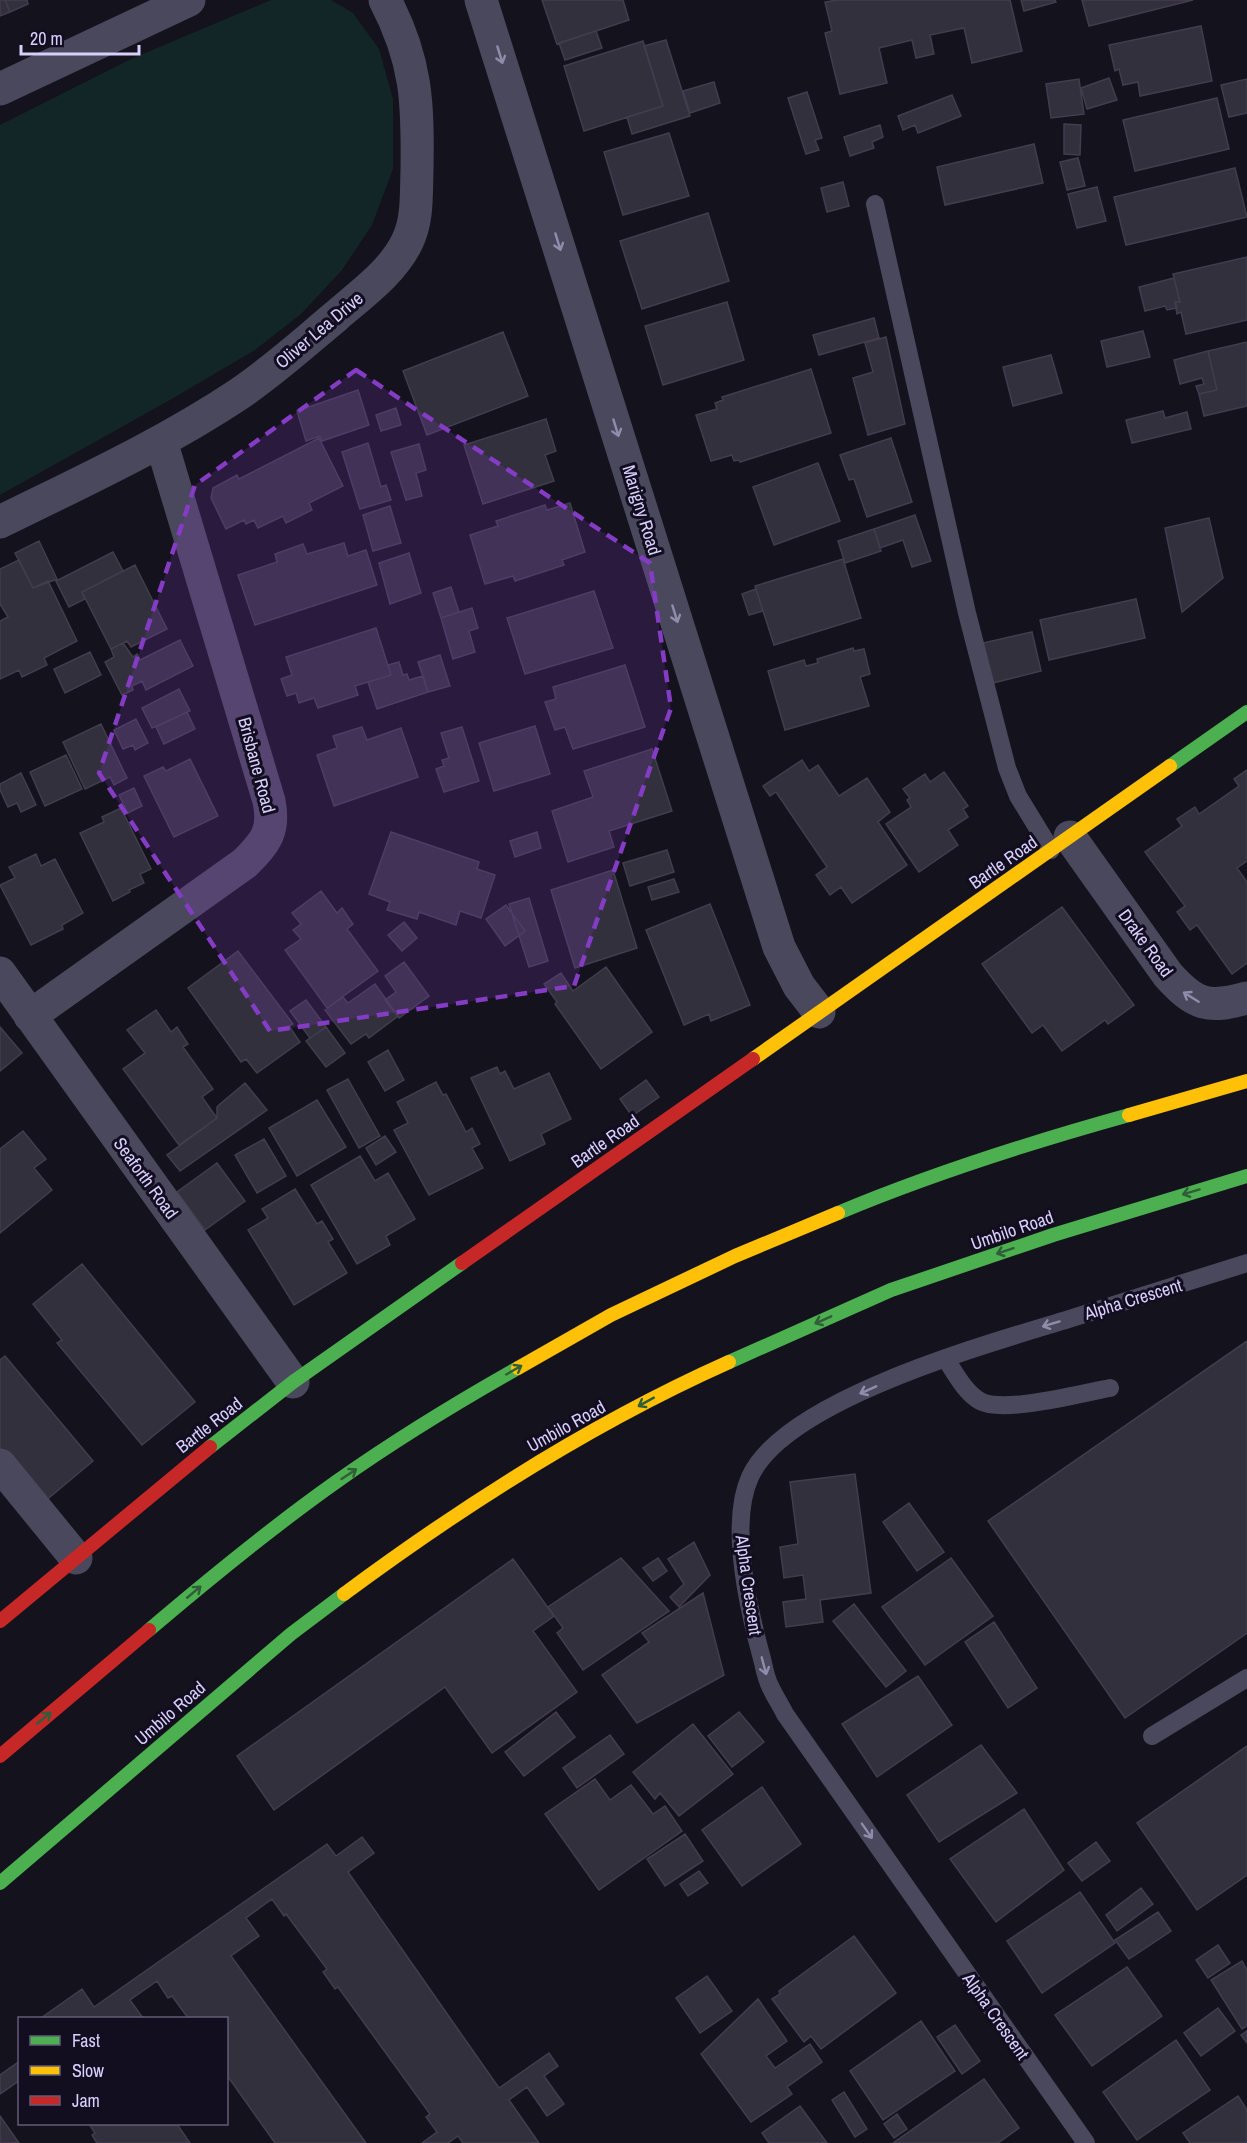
<svg xmlns="http://www.w3.org/2000/svg" width="1247" height="2143" font-family="'Archivo Narrow',sans-serif">
  <style>
    .green { fill: #122627 }
    .building { fill: #33303e; stroke: #413d4f; stroke-width: 1.5 }
    .lines { fill: none; stroke-linecap: round; stroke-linejoin: round }
    .lane { stroke: #4a485c; stroke-width: 18 }
    .street { stroke: #4a485c; stroke-width: 33 }
    .fast { stroke: #4caf50; stroke-width: 14 }
    .slow { stroke: #ffc107; stroke-width: 14 }
    .jam { stroke: #c62828; stroke-width: 14 }
    .oneway { stroke: #918cac }
    .oneway2 { stroke: #2f5e38 }
    .marked { fill: #843cc5; fill-opacity: 0.2; stroke: #843cc5; stroke-width: 4.5; stroke-dasharray: 12 8; stroke-linejoin: round }
    .labels { text-anchor: middle; dominant-baseline: central; stroke-width: 6; stroke-linejoin: round; paint-order: stroke }
    .street-label { font-size: 18px; fill: #d8d0fc; stroke: #120e20 }
  </style>
  <rect width="100%" height="100%" fill="#14121c"/>
  <path class="green" d="M271,0H331L353,13L379,49L393,99V169L372,225L342,270L301,314L255,350L170,400L0,495V125L131,59Z"/>
  <path class="building" d="M0,0H5L10,12L0,16Z
    M5,0H27L28,4L10,12Z
    M542,0H623L629,20L557,44Z
    M837,0H1010L1022,51L972,63L964,28L930,35L934,54L916,58L912,40L879,48L887,83L840,94L825,33L832,31L825,2Z
    M1021,0H1055L1056,2L1024,11Z
    M1082,0H1193L1089,26Z
    M1201,26L1212,81L1140,96L1138,82L1123,85L1119,69L1115,71L1109,45Z
    M596,31L602,48L565,60L559,43Z
    M666,40L690,116L632,134L627,117L663,106L644,46Z
    M643,41L663,106L584,131L564,66Z
    M1109,78L1117,100L1087,109L1081,88Z
    M1079,79L1084,114L1051,118L1046,84Z
    M1247,79V113L1229,117L1221,85Z
    M714,82L720,103L690,113L683,91Z
    M807,92L822,138L815,140L819,150L806,154L788,98Z
    M952,95L961,116L918,133L915,125L903,130L898,116Z
    M1217,98L1229,149L1135,171L1123,120Z
    M1064,124L1081,125L1080,155L1064,154Z
    M880,125L883,137L872,142L874,148L850,156L844,137Z
    M669,133L689,196L623,215L604,152Z
    M1034,144L1043,183L945,205L937,167Z
    M1078,158L1085,186L1067,190L1060,162Z
    M1235,168L1247,217L1126,245L1114,197Z
    M843,182L849,206L827,212L821,188Z
    M1097,187L1106,221L1077,228L1068,194Z
    M708,213L729,281L642,309L620,241Z
    M1247,257V320L1186,334L1181,312L1177,314L1175,302H1180L1173,274Z
    M1174,278L1180,302H1175L1177,308L1167,310L1165,306L1145,311L1139,287Z
    M727,302L744,360L663,385L645,326Z
    M874,318L879,338L819,355L813,335Z
    M1143,331L1150,357L1107,367L1101,341Z
    M503,332L528,396L427,435L403,371Z
    M886,337L905,424L868,435L853,378L873,372L865,343Z
    M1247,342V406L1204,416L1199,394L1217,390L1208,351Z
    M1208,351L1217,390L1199,394L1196,386L1204,384L1202,378L1180,384L1174,360Z
    M1051,355L1062,393L1013,406L1003,367Z
    M811,369L831,433L740,462L739,460L734,461L732,455L711,461L696,415L717,409L715,403L723,400L722,397Z
    M358,390L369,425L322,441L320,436L306,441L297,411Z
    M396,408L401,425L381,431L376,415Z
    M1163,411L1165,418L1187,412L1191,429L1132,443L1126,420Z
    M546,419L556,451L545,455L554,481L483,504L464,445Z
    M319,438L343,486L309,503L312,510L286,523L283,516L258,528L254,520L246,524L244,520L226,529L211,498L213,488L237,475L239,479Z
    M891,438L912,502L867,517L854,479L849,480L840,455Z
    M368,443L381,487L386,485L391,500L360,509L342,452Z
    M419,444L426,470L416,473L422,496L406,500L391,452Z
    M818,463L840,521L774,545L753,487Z
    M570,503L585,552L562,560L564,565L515,581L513,576L485,584L470,535L498,526L496,521L545,505L547,510Z
    M390,506L401,543L373,551L363,515Z
    M915,515L931,561L912,567L903,540L880,548L874,529Z
    M1209,518L1223,578L1182,612L1165,528Z
    M874,529L881,551L845,563L838,541Z
    M39,541L57,579L33,588L15,553Z
    M344,543L348,556L366,550L377,585L255,625L238,575L277,562L275,554L303,544L307,554Z
    M113,552L123,571L82,592L85,599L69,607L56,581Z
    M409,553L421,593L390,604L379,563Z
    M843,559L861,618L774,645L755,586Z
    M19,560L33,588L48,581L49,583L77,641L44,658L47,665L22,677L19,670L0,679V621L8,617L0,604V569Z
    M135,565L167,629L131,647L127,641L111,649L82,592Z
    M451,587L459,612L441,618L433,593Z
    M756,589L763,611L749,615L742,594Z
    M594,591L613,648L525,674L507,618Z
    M1136,599L1145,638L1049,660L1040,620Z
    M472,608L478,628L469,631L475,652L453,659L441,618Z
    M376,628L391,675L355,686L358,695L318,708L314,698L299,703L296,693L287,696L281,679L292,675L286,657Z
    M1032,632L1041,671L993,683L983,643Z
    M180,640L193,666L146,690L142,681L132,686L133,690L122,695L105,662L114,657L111,649L123,643L133,657L137,654L140,660Z
    M853,648L854,651L864,649L870,674L860,677L869,706L785,730L768,671L804,660L806,666L818,663L817,659Z
    M90,652L101,675L65,693L54,669Z
    M440,655L450,686L428,692L418,662Z
    M399,662L403,675L407,674L409,680L423,676L428,692L377,709L368,682L391,675L388,665Z
    M625,665L645,727L573,749L565,727L555,730L545,702L556,699L553,687Z
    M179,689L190,711L152,728L142,708Z
    M187,712L195,729L164,744L156,727Z
    M136,719L148,743L135,750L133,745L123,749L114,730Z
    M101,724L127,778L114,785L110,777L85,789L63,742Z
    M535,726L550,774L494,791L479,743Z
    M362,727L367,740L401,728L418,777L334,806L317,755L337,748L333,736Z
    M462,727L479,781L444,792L436,769L444,766L442,760L449,758L441,733Z
    M652,749L672,811L609,831L614,847L568,862L552,811L593,797L584,771Z
    M66,755L82,789L45,806L30,772Z
    M190,759L218,816L174,837L144,776L163,767L166,771Z
    M802,760L809,771L818,765L839,796L867,778L890,812L878,822L907,865L852,903L841,887L830,895L816,875L827,867L776,792L770,796L763,786Z
    M1247,770V861L1237,868L1247,882V963L1232,974L1197,925L1190,930L1177,912L1185,906L1145,852L1182,826L1177,819L1195,807L1199,814L1239,786L1234,779Z
    M944,772L968,806L963,809L968,817L948,830L958,845L919,872L886,824L911,807L907,800L910,798L903,789L925,774L930,782Z
    M21,773L36,805L21,812L17,803L8,807L0,790V784Z
    M134,788L142,806L128,813L119,795Z
    M121,808L151,869L140,874L144,883L129,890L130,892L113,901L80,833L104,822L102,817Z
    M391,832L479,862L477,869L495,875L481,918L460,911L456,925L419,912L417,919L387,910L390,902L369,894Z
    M537,832L541,848L515,857L510,841Z
    M667,850L674,872L630,886L623,863Z
    M36,854L41,866L55,859L83,913L62,925L63,929L31,945L0,885L15,878L9,867Z
    M613,870L637,948L575,968L551,890Z
    M674,879L679,892L652,900L648,887Z
    M321,891L337,913L342,908L353,924L347,929L378,971L327,1008L285,950L301,939L293,930L301,924L292,913Z
    M529,898L548,961L529,967L509,904Z
    M710,904L750,1005L711,1021L709,1014L684,1025L646,930Z
    M506,905L525,931L505,946L486,919Z
    M1062,907L1134,1005L1108,1024L1105,1020L1062,1051L1043,1025L1032,1033L982,964Z
    M404,922L417,938L402,951L388,935Z
    M238,951L293,1024L289,1026L300,1042L257,1073L246,1059L241,1062L188,988Z
    M404,962L429,996L399,1018L385,1000L396,992L385,976Z
    M606,967L652,1032L601,1069L555,1004L557,1002L544,984L561,973L573,991Z
    M375,984L398,1016L369,1038L366,1034L351,1044L325,1010L343,997L348,1003Z
    M306,1000L326,1027L310,1038L290,1011Z
    M156,1010L171,1032L177,1027L188,1044L183,1047L213,1089L202,1097L217,1118L179,1145L123,1069L145,1053L127,1030Z
    M0,1027L22,1053L0,1071Z
    M326,1027L345,1053L326,1067L306,1041Z
    M388,1050L404,1080L385,1091L368,1062Z
    M497,1067L500,1074L505,1071L514,1089L549,1073L571,1119L541,1134L545,1144L510,1161L471,1078Z
    M348,1079L380,1136L359,1148L327,1090Z
    M646,1080L659,1097L632,1116L620,1099Z
    M436,1082L443,1095L446,1094L466,1132L472,1128L480,1144L472,1148L483,1168L429,1195L394,1130L408,1123L397,1102Z
    M245,1083L267,1110L180,1171L167,1155L217,1118V1107L220,1104Z
    M317,1100L346,1147L297,1176L269,1128Z
    M23,1131L46,1159L34,1168L52,1190L0,1233V1149Z
    M385,1136L396,1152L376,1165L366,1148Z
    M264,1139L286,1176L257,1193L235,1155Z
    M360,1156L375,1181L388,1173L415,1219L386,1236L390,1245L357,1264L311,1185Z
    M217,1163L245,1201L205,1230L177,1192Z
    M295,1189L317,1224L322,1221L333,1239L328,1242L347,1273L294,1305L248,1230L268,1218L262,1209Z
    M82,1264L195,1402L142,1445L57,1343L62,1340L33,1304Z
    M1247,1341V1633L1125,1718L988,1521Z
    M5,1356L93,1461L44,1502L0,1449V1360Z
    M855,1474L871,1593L820,1600L823,1622L786,1627L783,1602L806,1599L803,1575L784,1578L780,1547L798,1544L790,1482Z
    M909,1503L944,1552L917,1571L883,1522Z
    M694,1542L710,1575L679,1607L670,1597L684,1584L668,1559Z
    M621,1558L669,1611L583,1670L557,1633L563,1628L548,1607Z
    M658,1558L667,1571L653,1581L643,1568Z
    M951,1558L993,1616L925,1665L882,1607Z
    M513,1559L554,1616L533,1631L577,1692L492,1753L445,1687L274,1810L237,1756Z
    M703,1593L724,1675L637,1723L602,1675L649,1642L642,1633Z
    M854,1604L906,1671L886,1687L833,1621Z
    M994,1622L1037,1688L1008,1708L965,1642Z
    M918,1676L952,1725L877,1777L842,1724Z
    M556,1712L575,1737L524,1776L505,1752Z
    M739,1712L764,1742L732,1767L708,1736Z
    M693,1724L733,1774L679,1816L660,1793L655,1799L633,1772Z
    M610,1735L624,1754L577,1788L563,1768Z
    M981,1745L1017,1793L939,1842L907,1795Z
    M1247,1746V1875L1197,1910L1137,1823Z
    M595,1779L610,1800L631,1785L653,1814L665,1806L682,1831L599,1890L545,1814Z
    M762,1787L801,1844L742,1886L702,1830Z
    M1024,1809L1064,1870L996,1922L950,1859Z
    M685,1834L703,1861L665,1886L647,1859Z
    M362,1837L374,1853L348,1872L499,2088L549,2053L558,2066L544,2076L564,2104L547,2116L527,2087L509,2100L539,2143H463L458,2136L448,2143H422L437,2132L426,2117L430,2114L338,1987L335,1989L323,1972L327,1969L286,1914L284,1916L272,1899L246,1918L259,1936L231,1956L366,2143H275L226,2074V2018H188L172,1996L168,1998L157,1981L130,2000L143,2018H41L82,1989L94,2007L327,1844L336,1856Z
    M1096,1842L1110,1861L1082,1881L1068,1863Z
    M699,1871L708,1883L688,1896L680,1884Z
    M1141,1888L1153,1904L1117,1931L1106,1915Z
    M1080,1892L1115,1943L1042,1993L1007,1941Z
    M1158,1912L1171,1931L1129,1959L1115,1940Z
    M854,1936L896,1993L821,2049L811,2036L804,2042L772,1999L780,1994L779,1991Z
    M1218,1945L1230,1963L1208,1978L1196,1960Z
    M1242,1961L1247,1970V2026L1242,2029L1211,1980Z
    M1127,1967L1162,2016L1092,2066L1055,2015Z
    M707,1976L732,2011L700,2033L676,1998Z
    M758,1999L787,2041L766,2056L775,2068L810,2044L822,2062L787,2087L792,2094L751,2122L701,2054Z
    M1218,2008L1235,2031L1201,2056L1184,2033Z
    M921,2021L955,2071L883,2120L850,2071Z
    M955,2025L980,2061L962,2074L937,2037Z
    M1247,2031V2043L1241,2035Z
    M1176,2040L1210,2090L1137,2140L1103,2092Z
    M20,2061V2080L0,2094V2075Z
    M984,2079L1019,2128L998,2143H893Z
    M844,2092L867,2129L855,2137L832,2100Z
    M1238,2096L1247,2110V2143H1190L1183,2133Z
    M800,2106L827,2143H769L762,2133Z
    M897,2114L907,2129L894,2138L884,2124Z
    M0,2116L19,2143H0Z
    M89,2124H177L190,2143H97L92,2135L95,2133Z"/>
  <g class="lines">
    <path class="lane" d="M875,204L967,613L1007,768L1018,796L1051,850
      M945,1358C954,1371 965,1393 980,1401C1004,1414 1082,1393 1110,1388
      M1152,1736L1247,1678
      M1086,2143L785,1714C780,1704 774,1695 770,1686C765,1676 764,1665 761,1655C748,1607 729,1523 750,1477C785,1399 991,1343 1069,1319C1129,1300 1188,1281 1247,1263"/>
    <path class="street" d="M481,0L779,947L799,986L819,1012
      M0,89L189,0
      M0,522C81,482 164,444 239,394C273,371 304,343 335,317C360,295 392,273 407,242C418,220 416,195 417,171C418,103 417,61 385,0
      M1070,837L1168,975C1195,1005 1208,1009 1247,998
      M0,973L293,1382
      M30,1016L245,863C266,842 275,831 269,801L161,441
      M0,1465L76,1558"/>
    <path class="fast" d="M1170,766L1247,712
      M838,1213C931,1174 1032,1142 1129,1115
      M729,1362L891,1290L1053,1235L1247,1176
      M210,1447L293,1382L462,1263
      M149,1630C209,1579 271,1528 336,1482C394,1441 456,1403 518,1368
      M0,1883L291,1634L344,1594"/>
    <path class="slow" d="M753,1059L1170,766
      M1129,1115L1247,1081
      M518,1368L611,1315L735,1256L838,1213
      M344,1594C464,1505 592,1423 729,1362"/>
    <path class="jam" d="M462,1263L753,1059
      M0,1621L210,1447
      M0,1756L149,1630"/>
  </g>
  <defs><path id="oneway-shaft" d="M-6 0H5M1.5-3L5.5 0L1.5 3" fill="none" stroke-width="1.6" stroke-linecap="round" stroke-linejoin="round" transform="scale(1.5)"/></defs>
  <g class="oneway">
    <use href="#oneway-shaft" transform="translate(500 55) rotate(73)"/>
    <use href="#oneway-shaft" transform="translate(558 242) rotate(73)"/>
    <use href="#oneway-shaft" transform="translate(616 428) rotate(73)"/>
    <use href="#oneway-shaft" transform="translate(675 614) rotate(73)"/>
    <use href="#oneway-shaft" transform="translate(1191 997) rotate(-148)"/>
    <use href="#oneway-shaft" transform="translate(1051 1324) rotate(163)"/>
    <use href="#oneway-shaft" transform="translate(868 1390) rotate(156)"/>
    <use href="#oneway-shaft" transform="translate(764 1666) rotate(75)"/>
    <use href="#oneway-shaft" transform="translate(867 1831) rotate(55)"/>
  </g>
  <g class="oneway2">
    <use href="#oneway-shaft" transform="translate(1191 1192) rotate(163)"/>
    <use href="#oneway-shaft" transform="translate(1005 1251) rotate(161)"/>
    <use href="#oneway-shaft" transform="translate(823 1320) rotate(156)"/>
    <use href="#oneway-shaft" transform="translate(514 1370) rotate(-30)"/>
    <use href="#oneway-shaft" transform="translate(646 1402) rotate(151)"/>
    <use href="#oneway-shaft" transform="translate(349 1474) rotate(-33)"/>
    <use href="#oneway-shaft" transform="translate(194 1592) rotate(-40)"/>
    <use href="#oneway-shaft" transform="translate(44 1718) rotate(-40)"/>
  </g>
  <path class="marked" d="M356,370L650,563L671,708L574,986L270,1031L99,773L195,485Z"/>
  <g class="labels">
    <g class="street-label">
      <text transform="translate(319 330) rotate(-40)">Oliver Lea Drive</text>
      <text transform="translate(642 510) rotate(73)">Marigny Road</text>
      <text transform="translate(257 765) rotate(75)">Brisbane Road</text>
      <text transform="translate(1003 862) rotate(-35)">Bartle Road</text>
      <text transform="translate(1146 943) rotate(54)">Drake Road</text>
      <text transform="translate(605 1141) rotate(-35)">Bartle Road</text>
      <text transform="translate(146 1178) rotate(54)">Seaforth Road</text>
      <text transform="translate(1012 1230) rotate(-19)">Umbilo Road</text>
      <text transform="translate(1133 1299) rotate(-17)">Alpha Crescent</text>
      <text transform="translate(209 1425) rotate(-38)">Bartle Road</text>
      <text transform="translate(566 1426) rotate(-29)">Umbilo Road</text>
      <text transform="translate(749 1585) rotate(82)">Alpha Crescent</text>
      <text transform="translate(170 1713) rotate(-41)">Umbilo Road</text>
      <text transform="translate(996 2016) rotate(55)">Alpha Crescent</text>
    </g>
  </g>
  <rect x="18" y="2017" width="210" height="108" fill="#120e20" stroke="#615c78" stroke-width="1.5"/>
  <rect x="30" y="2036" width="30" height="9" fill="#4caf50" stroke="#615c78" stroke-width="1.5"/>
  <text x="72" y="2047" font-size="18" fill="#d8d0fc">Fast</text>
  <rect x="30" y="2066" width="30" height="9" fill="#ffc107" stroke="#615c78" stroke-width="1.5"/>
  <text x="72" y="2077" font-size="18" fill="#d8d0fc">Slow</text>
  <rect x="30" y="2096" width="30" height="9" fill="#c62828" stroke="#615c78" stroke-width="1.5"/>
  <text x="72" y="2107" font-size="18" fill="#d8d0fc">Jam</text>
  <path d="M21 45v9h118v-9" fill="none" stroke="#d8d0fc" stroke-width="3"/>
  <text x="30" y="45" font-size="18" fill="#d8d0fc" stroke="#120e20" stroke-width="4.5" paint-order="stroke">20 m</text>
</svg>
